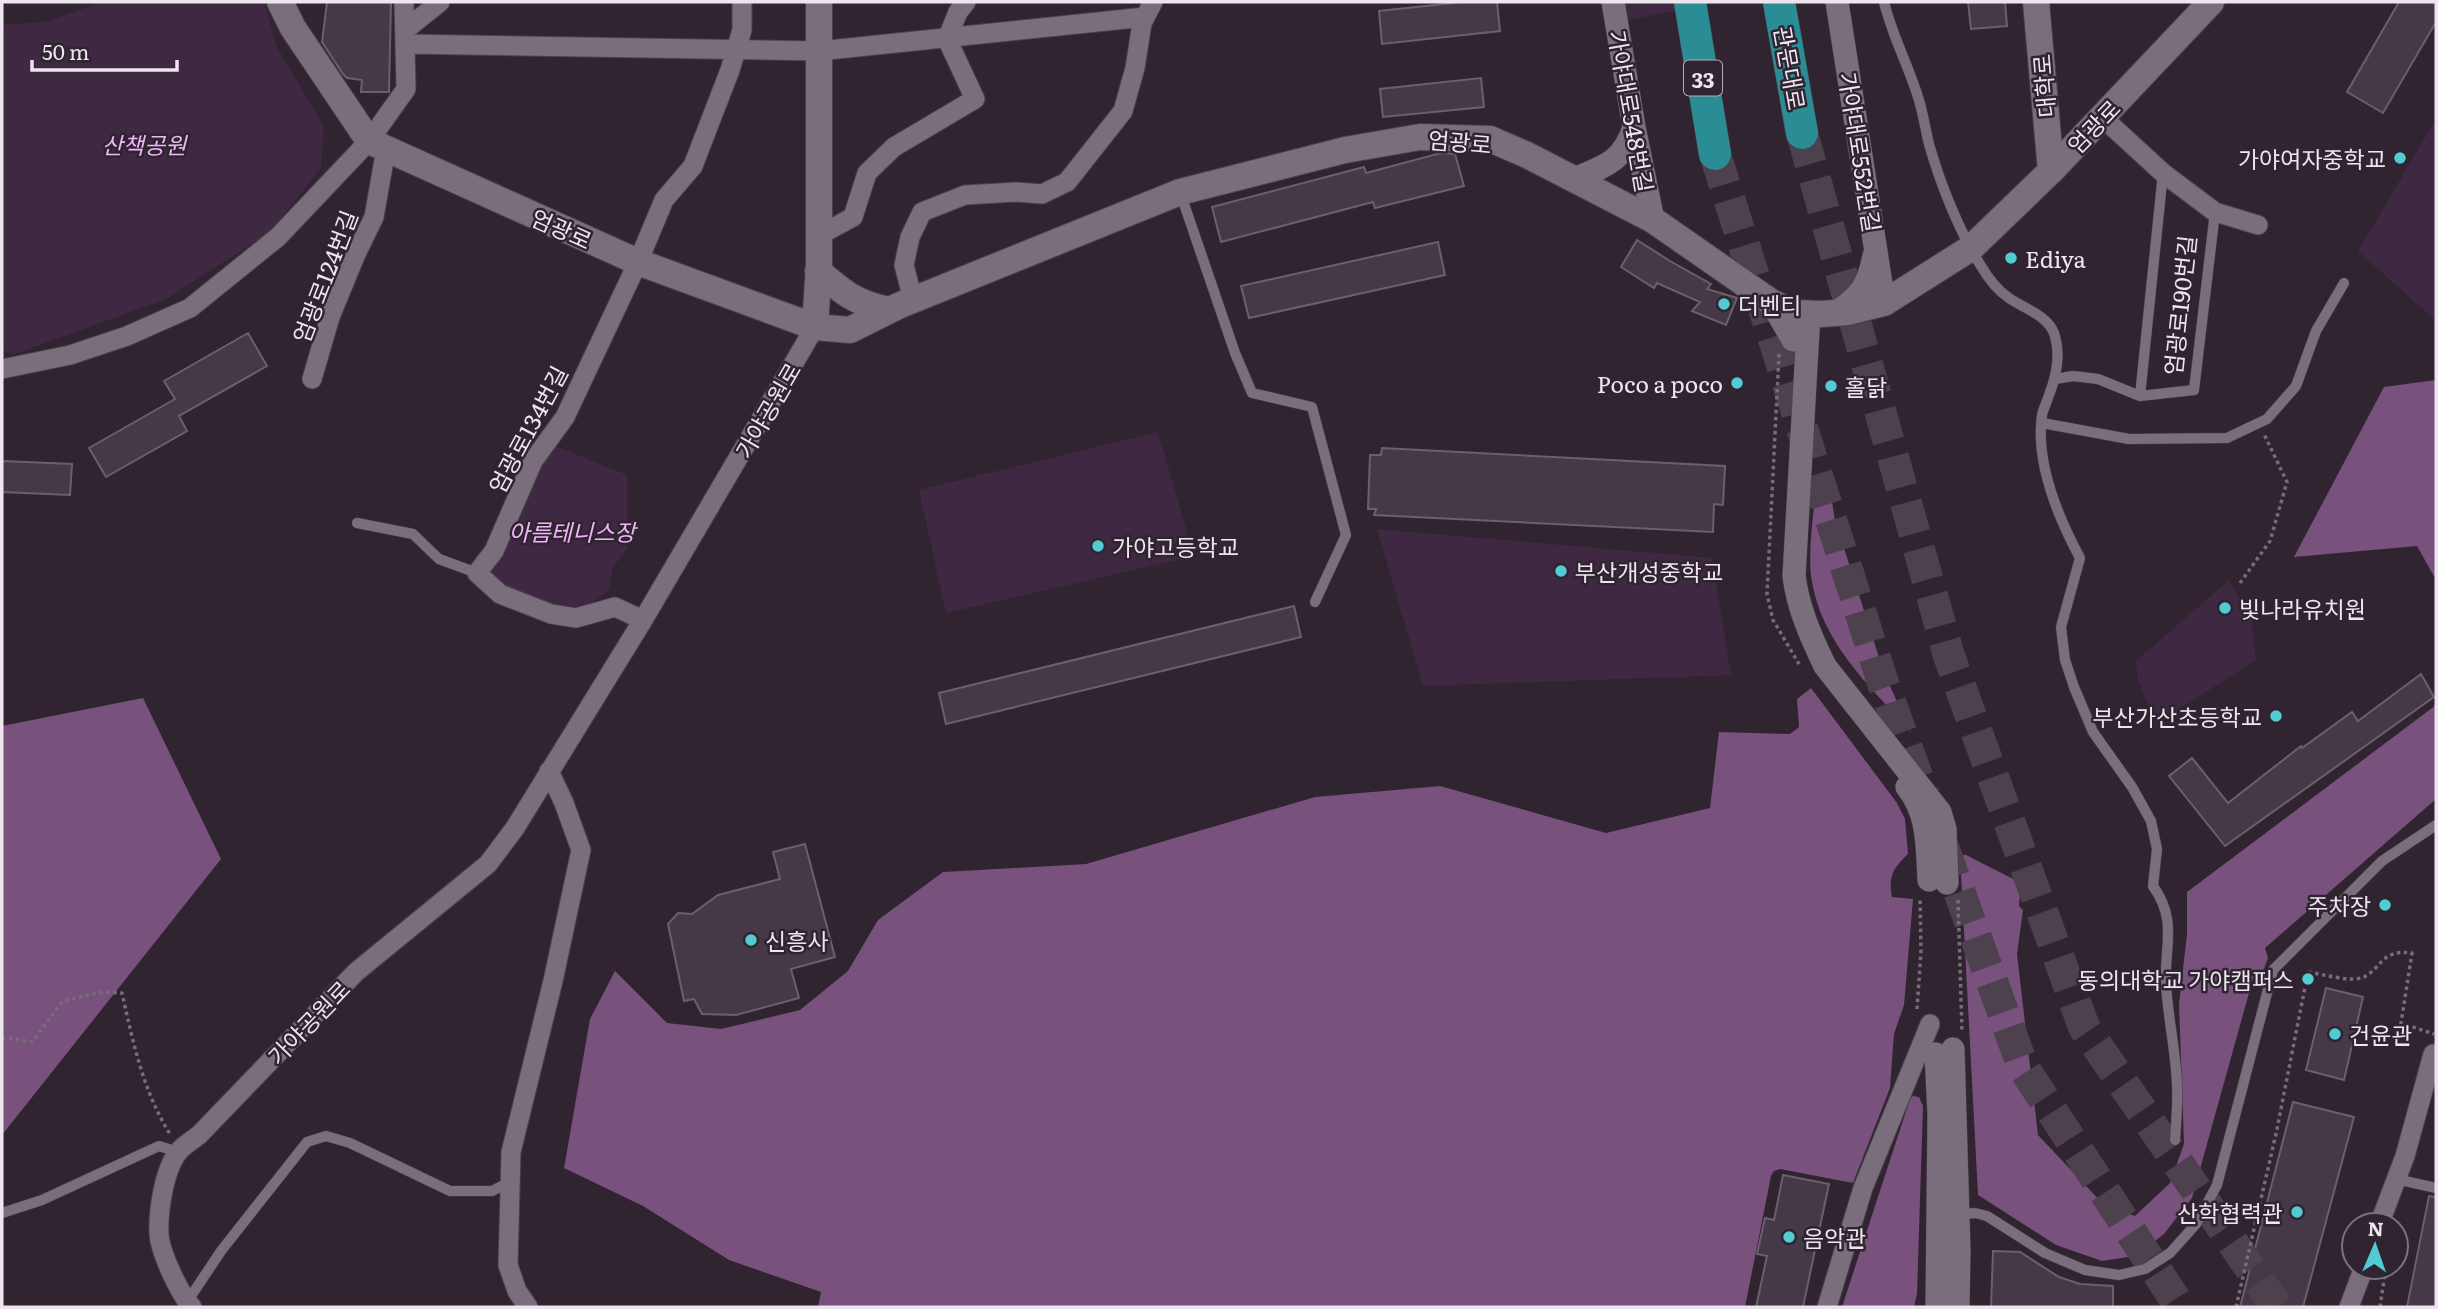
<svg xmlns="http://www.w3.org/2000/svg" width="2438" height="1309" font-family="Literata,'Noto Sans KR',serif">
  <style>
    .green { fill: #3f2942 }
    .forest { fill: #78517d }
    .building { fill: #453947; stroke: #6b5f6d; stroke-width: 2 }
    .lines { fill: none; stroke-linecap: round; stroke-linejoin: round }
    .trunk-tunnel { stroke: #4c414c; stroke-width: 32; stroke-dasharray: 32 16; stroke-linecap: butt }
    .service-casing { stroke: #4a414b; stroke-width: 11 }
    .minor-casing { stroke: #4a414b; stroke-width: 21 }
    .tertiary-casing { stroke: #4a414b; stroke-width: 24 }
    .secondary-casing { stroke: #4a414b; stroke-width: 28 }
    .trunk-casing { stroke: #4a414b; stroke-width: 33 }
    .path { stroke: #776d78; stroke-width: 3.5; stroke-dasharray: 3.5 3.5; stroke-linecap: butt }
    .service { stroke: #7a6d7c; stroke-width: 10 }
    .minor { stroke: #7a6d7c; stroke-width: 19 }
    .tertiary { stroke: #7a6d7c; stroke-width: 23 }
    .secondary { stroke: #7a6d7c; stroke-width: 26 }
    .trunk { stroke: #2a8c94; stroke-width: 32 }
    .poi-dot { fill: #51ccd3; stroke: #2f2430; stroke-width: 2.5 }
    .labels { text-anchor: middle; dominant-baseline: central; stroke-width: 5; stroke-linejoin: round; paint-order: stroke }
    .shield { fill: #2f2430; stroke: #b4acb5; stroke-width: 2 }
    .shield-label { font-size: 21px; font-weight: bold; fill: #ede6ee }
    .street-label { font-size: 23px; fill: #ede6ee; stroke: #2f2430 }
    .park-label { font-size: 23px; font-style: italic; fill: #f1b5fa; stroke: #2f2430 }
    .poi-label { font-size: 23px; fill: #ede6ee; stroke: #2f2430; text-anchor: start }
  </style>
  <rect width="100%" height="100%" fill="#2f2430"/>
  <path class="green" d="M102,2H264L277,47L324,126L321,168L269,233L166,299L15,354L2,350V25L45,22Z
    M1623,2H1725L1627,20Z
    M2436,119V321L2358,251Z
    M1158,432L1194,556L946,613L919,490Z
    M553,445L627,475L628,548L613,567L609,589L586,608L572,612L507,589L491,574L507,539L513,534L537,469Z
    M1377,529L1712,558L1731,675L1423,686Z
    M2228,581L2251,614L2256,660L2156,724L2138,681L2136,661Z"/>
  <path class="forest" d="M2436,380V580L2417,546L2294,557L2384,387Z
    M1820,477H1828L1835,520L1884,673L1911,732C1869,685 1820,642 1811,576C1808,546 1814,514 1816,484Z
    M1811,688L1897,803L1905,819L1908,854C1893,868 1888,877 1892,897L1913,899L1904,1005L1894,1034L1890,1088L1853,1183L1780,1169L1774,1171L1771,1176L1745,1307H818L821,1292L729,1260L643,1206L564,1168L590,1019L615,971L667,1023L721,1029L800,1010L848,971L878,920L943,872L1086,864L1315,797L1440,786L1606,833L1710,808L1719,732L1790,734L1799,727L1797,699Z
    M143,698L221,859L2,1135V726Z
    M2436,705V799L2265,948L2268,958L2264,969L2254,975L2192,1198L2164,1234L2135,1256L2102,1261L2056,1245L1978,1195L1960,855H1966L2021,883L2019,906L2023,910L2017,954L2038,1135L2104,1205L2135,1216L2170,1183L2184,1144L2179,1004L2187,934V892Z
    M1913,1096L1919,1097L1923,1106L1917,1294L1914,1307H1842L1910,1099Z"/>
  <path class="building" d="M327,2H391L389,92H361L362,80L347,78L343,74L322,42Z
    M1463,2H1497L1500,31L1382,44L1379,11Z
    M1968,2H2005L2007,26L1971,29Z
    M2399,2H2436V22L2383,113L2347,92Z
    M1481,78L1484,107L1383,117L1380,89Z
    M1441,153L1455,154L1464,186L1375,208L1373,202L1221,242L1212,207L1364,167L1366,173Z
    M1637,240L1670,261L1711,284L1707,289L1737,298L1726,325L1692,311L1700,302L1657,283L1654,288L1621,267Z
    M1438,242L1445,275L1249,318L1241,286Z
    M248,333L267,366L179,416L187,431L106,477L89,448L175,399L164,381Z
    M1382,448L1725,466L1723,505L1714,504L1713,532L1374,515L1376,509H1368L1370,455H1381Z
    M2,461L72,464L70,495L2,492Z
    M1294,606L1301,637L946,724L939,693Z
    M2421,674L2434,697L2225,846L2169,776L2192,758L2228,803L2301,746L2302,748L2352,712L2358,721Z
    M805,844L835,957L791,969L799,998L736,1015L702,1014L694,999L684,1001L668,924L678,913L692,914L718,895L780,879L773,852Z
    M2326,988L2363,997L2344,1080L2306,1070Z
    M2293,1102L2354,1117L2303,1307H2240Z
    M1783,1175L1829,1184L1803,1307H1756L1767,1256L1757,1254L1765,1218L1774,1220Z
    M2429,1196L2436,1197V1307H2407Z
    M1993,1251L2020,1252L2059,1277L2080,1284L2113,1286V1307H1991Z"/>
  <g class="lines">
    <path class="trunk-tunnel" d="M1802,133L1949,656L2084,1027L2277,1307
      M1715,154L1883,683L1924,795
      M1943,847L2023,1067L2180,1307"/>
    <defs>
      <path id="service" d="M1884,2C1892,35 1908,65 1918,97C1923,112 1925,128 1929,144C1940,183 1959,231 1981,266C1988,278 1997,290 2009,298C2023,308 2047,315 2054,333C2061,354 2057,375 2049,395C2047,402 2043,409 2042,415C2035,463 2058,517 2080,558L2061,627L2065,660L2074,687L2093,732L2132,787L2151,821L2157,849L2153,886C2178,921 2164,946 2166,984C2168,1019 2176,1052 2177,1086C2178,1104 2176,1123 2175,1140
        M1180,192L1235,353L1252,393L1312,407L1346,535L1315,602
        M2055,379L2073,376L2098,379L2140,396L2194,390L2215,212
        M2140,396L2163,173
        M2042,423L2129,439L2227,438L2267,419L2296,386L2316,331L2344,283
        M357,523L413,534L439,559L477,573
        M2396,1179L2436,1188
        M2,1213L42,1200L159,1146L178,1152
        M1957,1215L1975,1213L1987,1216L2045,1253L2085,1270L2119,1275L2145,1269L2170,1253L2196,1224L2217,1185L2273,970L2382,861L2436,825
        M187,1302L221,1251L307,1142L326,1136L350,1143L450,1191H492L510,1182"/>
      <path id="minor" d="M405,30L440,2
        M405,44L819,51L1145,17
        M2102,117L2163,173L2215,212L2258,225
        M818,236L853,217L867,173L894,147L975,99L947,39L958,12L966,2
        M913,300L904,265L910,237L922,212L965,195L1016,192L1042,194L1067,182L1123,111L1135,68L1142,23L1153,2
        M2,369L70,355L127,336L190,308L278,237L369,141L406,89L404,2
        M312,379L330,317L356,254L374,217L386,149
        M643,620L615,607L576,618L551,614L500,594L477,573L494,551L533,461L565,417L638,262L664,200L693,166L730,70L742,30V2
        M2379,1225L2405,1156L2433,1054
        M192,1307C180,1295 160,1252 159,1234C158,1211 164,1169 179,1151C184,1145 193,1140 200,1134L356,972L488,864L515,828L643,620L815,327
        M528,1307L517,1291L508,1265L511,1152L553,981L581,850L564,803L549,771
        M1827,1307L1863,1188L1930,1024
        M2349,1307L2364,1267"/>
      <path id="tertiary" d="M1613,2L1634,127L1653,220
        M1837,2L1884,303
        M1574,179C1605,166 1623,162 1634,127
        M1771,302L1793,340
        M1837,312C1861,295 1868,286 1874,256
        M1809,313L1794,576C1798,608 1811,637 1825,666L1940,812L1945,829L1947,883
        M1907,787C1929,814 1927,847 1929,880
        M1953,1049L1959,1251L1958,1307
        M1936,1054L1939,1114L1937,1307"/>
      <path id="secondary" d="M280,2L293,28L369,141L638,262L815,327L850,330L898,306L1180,192L1345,150L1420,137L1490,139L1527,155L1653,220L1771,302L1795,313L1821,314L1848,312L1884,303L1971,248L2051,171L2211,2
        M2036,2L2051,171
        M818,271C844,293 855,303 889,310
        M815,327L819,265V2"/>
      <path id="trunk" d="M1690,2L1715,154
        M1779,2L1802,133"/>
    </defs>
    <use href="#service" class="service-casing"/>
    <use href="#minor" class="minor-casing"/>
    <use href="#tertiary" class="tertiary-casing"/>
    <use href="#secondary" class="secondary-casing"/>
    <use href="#trunk" class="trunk-casing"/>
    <path class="path" d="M1779,354L1767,594L1773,620L1799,664
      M2240,583L2270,541L2287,482L2264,434
      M1958,900L1962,1032
      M1917,1009L1921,951L1920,898
      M2,1037L32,1042L63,1001L103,992L122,993C133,1042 143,1091 170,1134
      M2236,1307L2276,1134L2308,972C2322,974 2352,983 2364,977C2383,967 2381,949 2412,953L2401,1023L2434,1034
      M2380,1307L2386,1267"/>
    <use href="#service" class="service"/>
    <use href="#minor" class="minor"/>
    <use href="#tertiary" class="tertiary"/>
    <use href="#secondary" class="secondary"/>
    <use href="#trunk" class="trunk"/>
  </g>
  <g class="poi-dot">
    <circle cx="2400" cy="158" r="7"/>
    <circle cx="2011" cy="258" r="7"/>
    <circle cx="1724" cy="304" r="7"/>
    <circle cx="1737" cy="383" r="7"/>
    <circle cx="1831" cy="386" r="7"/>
    <circle cx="1098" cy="546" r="7"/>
    <circle cx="1561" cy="571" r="7"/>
    <circle cx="2225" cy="608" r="7"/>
    <circle cx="2276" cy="716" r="7"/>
    <circle cx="2385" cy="905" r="7"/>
    <circle cx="751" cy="940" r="7"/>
    <circle cx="2308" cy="979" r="7"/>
    <circle cx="2335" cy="1034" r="7"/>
    <circle cx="2297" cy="1212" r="7"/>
    <circle cx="1789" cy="1237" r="7"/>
  </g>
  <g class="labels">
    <rect class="shield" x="1684" y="60.5" width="38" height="35" rx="5"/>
    <g class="shield-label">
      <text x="1703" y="78">33</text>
    </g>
    <g class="street-label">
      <text transform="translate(1791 68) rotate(80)">관문대로</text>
      <text transform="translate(2043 86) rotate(-95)">대학로</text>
      <text transform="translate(1632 111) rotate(80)">가야대로548번길</text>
      <text transform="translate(2093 126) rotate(-46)">엄광로</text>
      <text transform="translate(1460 141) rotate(5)">엄광로</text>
      <text transform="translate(1861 152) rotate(81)">가야대로552번길</text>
      <text transform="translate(562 228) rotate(24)">엄광로</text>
      <text transform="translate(324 276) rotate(-69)">엄광로124번길</text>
      <text transform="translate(2179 305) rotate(-84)">엄광로190번길</text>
      <text transform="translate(767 410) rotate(-60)">가야공원로</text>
      <text transform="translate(527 429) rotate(-62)">엄광로134번길</text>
      <text transform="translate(308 1022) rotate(-46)">가야공원로</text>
    </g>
    <g class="park-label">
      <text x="144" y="144">산책공원</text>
      <text x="572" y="531">아름테니스장</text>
    </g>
    <g class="poi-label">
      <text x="2386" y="158" text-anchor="end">가야여자중학교</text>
      <text x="2025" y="258">Ediya</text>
      <text x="1738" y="304">더벤티</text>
      <text x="1723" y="383" text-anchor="end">Poco a poco</text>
      <text x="1845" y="386">홀닭</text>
      <text x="1112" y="546">가야고등학교</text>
      <text x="1575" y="571">부산개성중학교</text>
      <text x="2239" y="608">빛나라유치원</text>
      <text x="2262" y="716" text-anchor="end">부산가산초등학교</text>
      <text x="2371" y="905" text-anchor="end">주차장</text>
      <text x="765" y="940">신흥사</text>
      <text x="2294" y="979" text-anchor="end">동의대학교 가야캠퍼스</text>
      <text x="2349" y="1034">건윤관</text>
      <text x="2283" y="1212" text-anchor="end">산학협력관</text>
      <text x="1803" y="1237">음악관</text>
    </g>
  </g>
  <rect width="2438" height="1309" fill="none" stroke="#ede6ee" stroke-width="7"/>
  <g transform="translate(2375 1246) rotate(2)"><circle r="33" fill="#2f2430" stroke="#7b727c" stroke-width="2"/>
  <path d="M0-5L12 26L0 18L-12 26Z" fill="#51ccd3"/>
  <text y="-10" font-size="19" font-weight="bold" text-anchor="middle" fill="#ede6ee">N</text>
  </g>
  <path d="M32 60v10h145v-10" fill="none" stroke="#ede6ee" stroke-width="3.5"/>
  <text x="42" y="60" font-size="21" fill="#ede6ee" stroke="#2f2430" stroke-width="5" paint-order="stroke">50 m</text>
</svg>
